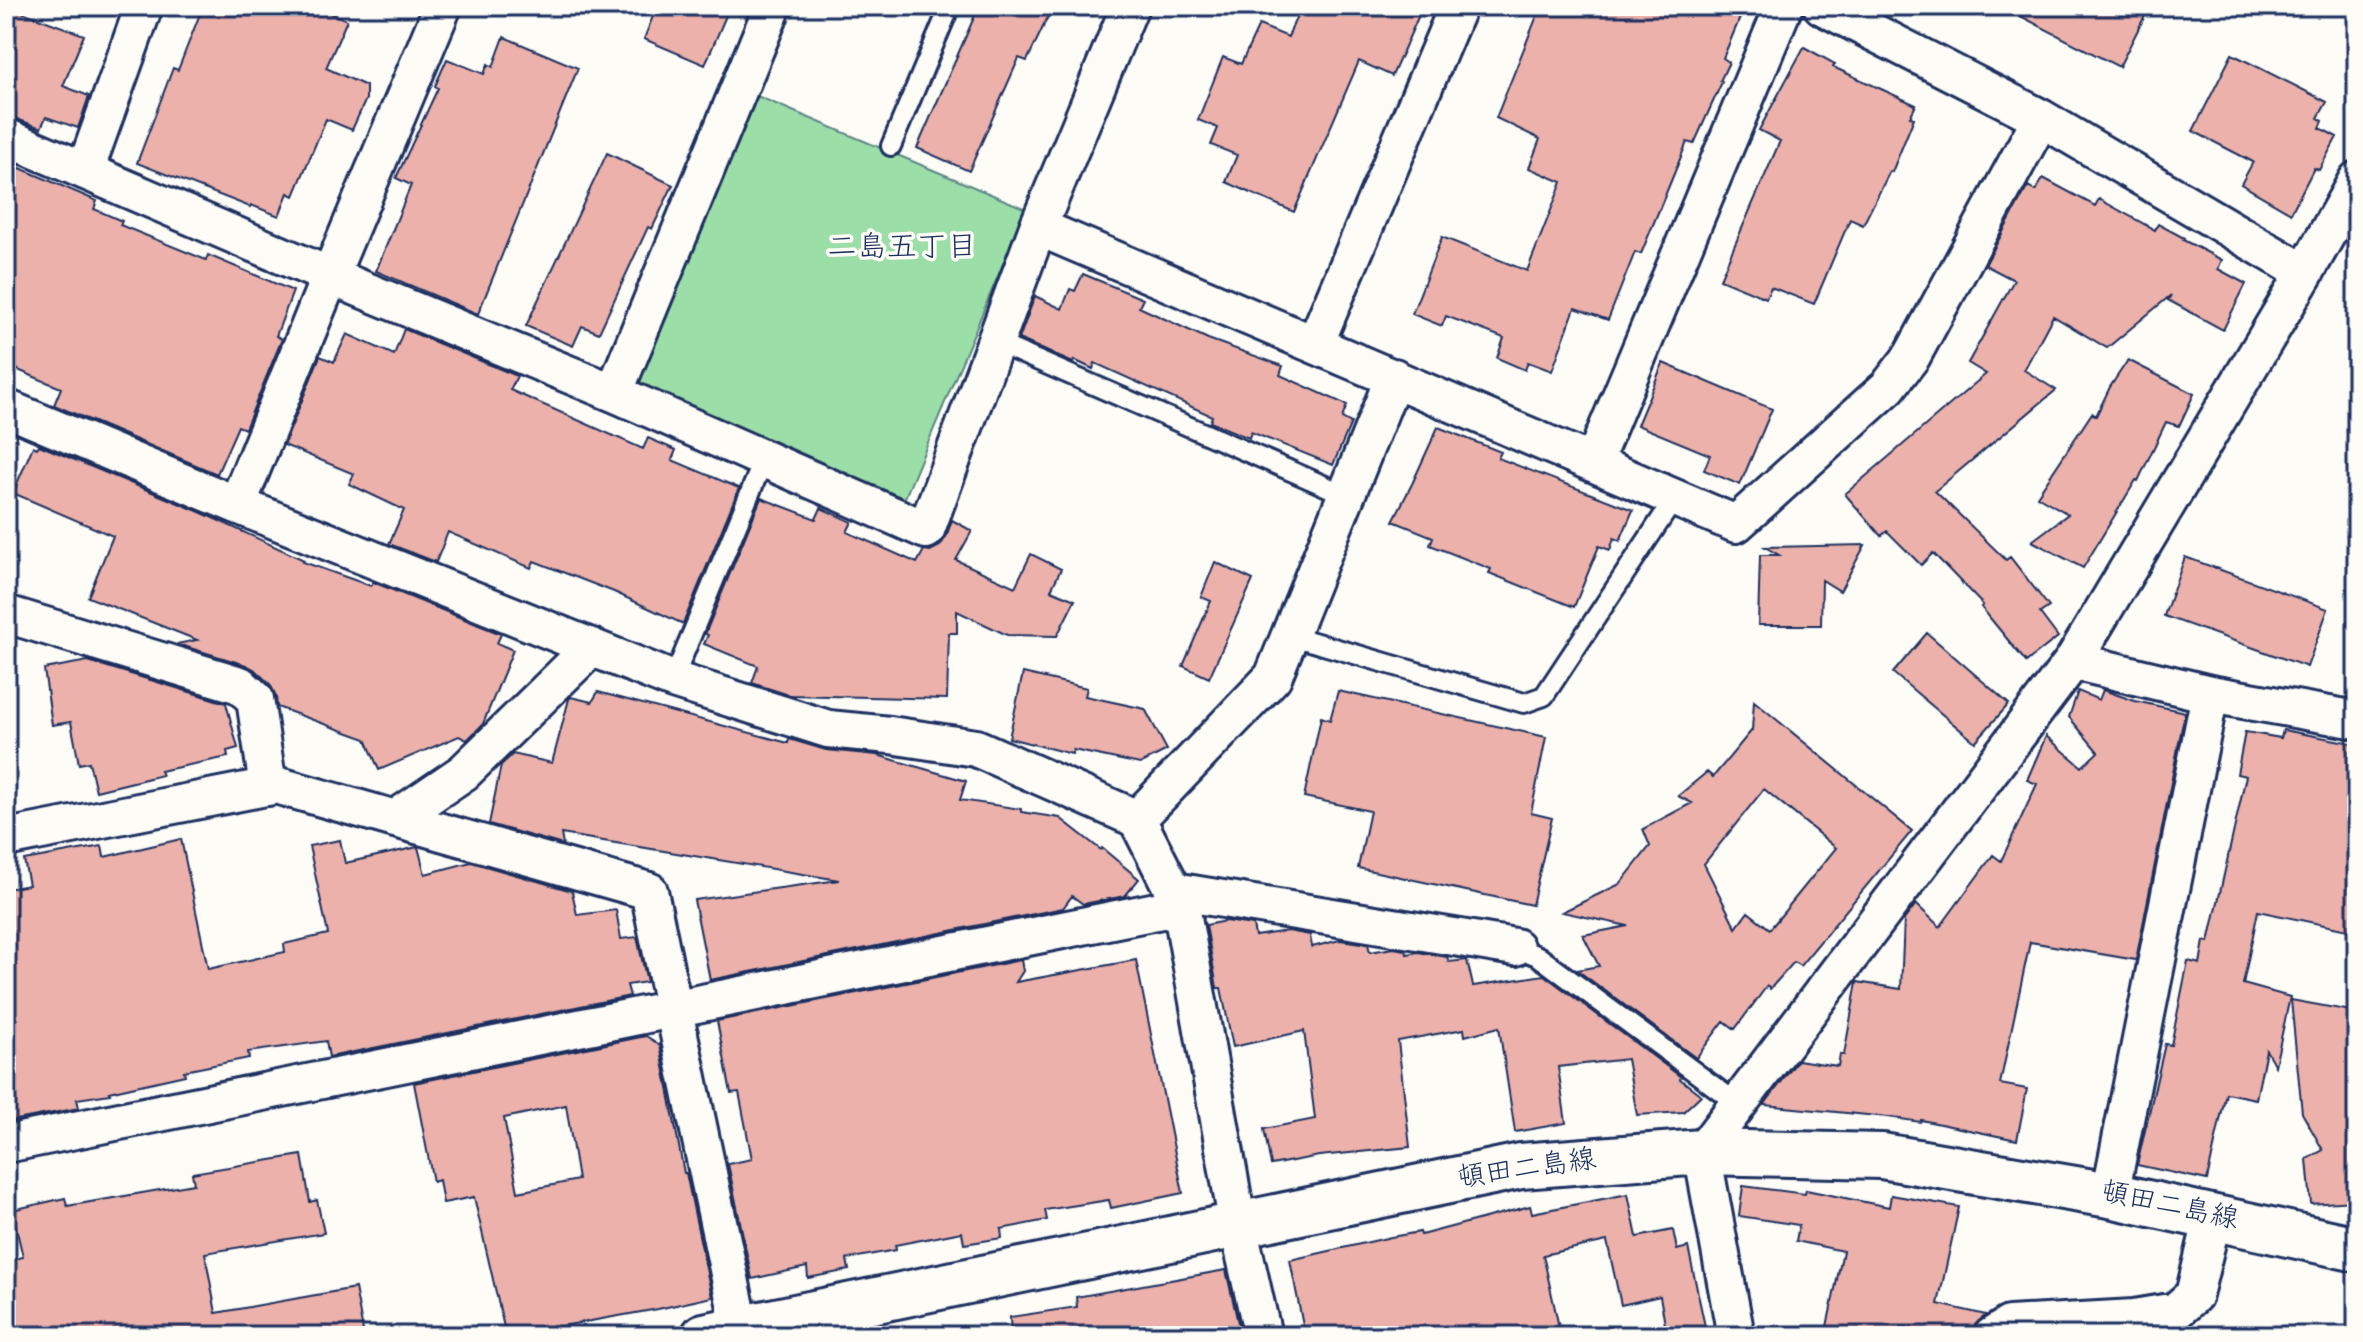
<svg xmlns="http://www.w3.org/2000/svg" width="2363" height="1342" font-family="'Gochi Hand','Klee One',sans-serif">
  <style>
    .green { fill: #9cdea8; stroke: #5c8683; stroke-width: 2 }
    .building { fill: #ecb1aa; stroke: #1b2f5e; stroke-width: 2; fill-rule: evenodd }
    .lines { fill: none; stroke-linecap: round; stroke-linejoin: round }
    .service-casing { stroke: #1b2f5e; stroke-width: 24 }
    .minor-casing { stroke: #1b2f5e; stroke-width: 42 }
    .secondary-casing { stroke: #1b2f5e; stroke-width: 50 }
    .service { stroke: #fdfcf7; stroke-width: 18 }
    .minor { stroke: #fdfcf7; stroke-width: 36 }
    .secondary { stroke: #fdfcf7; stroke-width: 44 }
    .labels { text-anchor: middle; dominant-baseline: central; stroke-width: 7; stroke-linejoin: round; paint-order: stroke }
    .street-label { font-size: 28px; fill: #1b2f5e; stroke: #fdfcf7 }
    .neighbourhood-label { font-size: 30px; fill: #1b2f5e; stroke: #fdfcf7 }
  </style>
  <rect width="100%" height="100%" fill="#fdfcf7"/>
  <filter id="ink" filterUnits="userSpaceOnUse"><feTurbulence type="fractalNoise" baseFrequency=".0125" numOctaves="2"/><feDisplacementMap in="SourceGraphic" scale="16" xChannelSelector="R" yChannelSelector="G"/><feConvolveMatrix kernelMatrix="1 2 1 2 8 2 1 2 1" color-interpolation-filters="sRGB"/></filter>
  <g filter="url(#ink)">
    <path class="green" d="M752,94L1026,209L904,500L633,385Z"/>
    <path class="building" d="M6,6L84,35L63,86L89,96L78,128L46,117L41,128L6,115Z
      M203,6H314L347,20L326,68L366,86V99L352,130L326,119L294,196L288,193L279,216L251,205L250,207L137,163L173,68L178,70Z
      M657,6H730L705,65L644,39Z
      M979,6H1053L1027,61L1019,58L969,171L917,148Z
      M1301,6H1423L1392,76L1359,61L1294,212L1226,182L1237,155L1211,145L1218,128L1198,120L1223,57L1241,64L1259,25L1288,37Z
      M1541,6H1745L1723,58L1729,62L1720,81L1722,82L1694,144L1687,142L1641,254L1635,252L1608,320L1575,308L1552,371L1528,362L1525,370L1497,358L1504,338L1446,316L1442,326L1412,314L1442,237L1527,271L1562,182L1529,168L1540,139L1496,118Z
      M2001,6H2150L2119,67Z
      M504,37L578,68L478,314L376,271L411,185L396,178L438,88L435,86L447,59L484,74L488,64L493,67Z
      M1804,47L1835,64L1833,67L1916,105L1910,117L1914,118L1892,172L1890,171L1863,225L1850,219L1814,304L1771,287L1766,298L1720,279L1780,141L1759,130Z
      M2232,54L2327,102L2318,118L2323,121L2320,128L2337,137L2319,170L2314,168L2291,213L2241,184L2253,162L2193,131Z
      M607,153L673,185L652,229L648,227L599,333L582,326L573,346L526,326Z
      M6,162L97,201L94,209L122,221L120,225L206,260L208,255L293,291L276,336L282,339L245,429L238,426L217,474L54,405L61,388L6,365Z
      M2043,178L2095,206L2099,199L2155,230L2158,224L2184,238L2183,240L2222,260L2218,269L2246,284L2223,330L2168,300L2171,295L2107,348L2053,316L2024,370L2056,390L1935,491L2006,560L2010,557L2049,607L2040,613L2058,637L2026,662L1981,607L1983,605L1933,553L1921,565L1887,531L1881,536L1845,494L1986,374L1968,363L2014,280L1985,265L2028,186L2036,191Z
      M1083,274L1143,299L1139,307L1208,339L1283,366L1280,375L1347,405L1342,418L1351,423L1333,465L1251,432L1249,438L1210,422L1212,416L1095,363L1093,369L1074,360L1073,363L1019,339L1035,296L1062,309L1070,289L1075,291Z
      M404,329L517,376L510,390L643,449L648,438L676,450L672,460L739,488L683,624L614,592L534,561L531,568L448,532L436,562L389,544L404,510L349,484L354,474L284,445L320,356L334,362L347,334L394,355Z
      M2128,360L2194,394L2179,426L2166,422L2138,481L2136,480L2083,568L2032,541L2068,514L2037,496L2092,413L2096,416L2110,387Z
      M1663,363L1772,409L1740,485L1704,470L1710,455L1637,425Z
      M1438,427L1501,452L1498,458L1633,510L1620,541L1614,538L1610,550L1599,546L1574,607L1489,573L1491,569L1430,545L1433,537L1393,521L1412,484Z
      M39,445L200,512L304,560L303,562L371,586L373,582L501,634L497,643L513,650L483,724L467,740L459,736L379,770L366,739L277,707L276,696L270,684L254,669L246,665L177,644L197,640L88,597L113,536L13,493L33,446L37,448Z
      M761,498L816,519L821,508L852,522L847,532L917,563L924,550L930,551L940,546L946,537L952,520L972,531L956,560L1015,587L1031,554L1061,569L1051,590L1075,600L1057,636L1007,635L957,611V633H949L947,699L789,695L752,683L758,666L704,644L708,635L705,634Z
      M1865,545L1840,591L1822,580L1821,625H1758L1760,555H1779L1765,547Z
      M2185,557L2328,609L2307,667L2164,616Z
      M1215,562L1253,580L1209,678L1183,666L1211,601L1201,597Z
      M1927,633L2009,704L1975,742L1893,673Z
      M88,661L226,703L238,748L227,751L228,757L160,771L162,775L96,791L89,762L79,764L71,722L52,725L44,669Z
      M1023,673L1087,688L1085,696L1145,709L1167,750L1140,764L1073,750L1072,754L1009,738Z
      M2103,690L2135,701L2185,712L2136,960L2030,942L2000,1084L2027,1089L2017,1140L1921,1120L1920,1122L1888,1117L1764,1105L1798,1060L1838,1066L1840,1054L1844,1055L1857,982L1901,989L1904,920L1916,904L1940,927L1993,855L2001,861L2037,784L2027,780L2046,736L2082,767L2098,752L2069,717L2078,691L2099,700Z
      M1338,691L1546,737L1531,813L1552,818L1532,905L1358,868L1370,811L1304,797L1321,717L1330,720Z
      M598,692L788,743L789,739L826,750L877,755L966,781L960,800L1021,809V812L1060,818L1101,850L1102,848L1139,879L1125,896L1083,904L1072,896L1063,908L710,980L694,900L839,880L561,834L563,845L489,824L501,765L513,754L552,763L569,699L571,697L592,702Z
      M1754,701L1912,831L1800,966L1794,962L1770,989L1767,986L1735,1029L1724,1021L1696,1058L1577,970L1599,966L1583,935L1628,926L1562,912L1620,884L1650,846L1643,829L1692,803L1678,796L1707,772L1713,777L1752,730ZM1764,789L1836,848L1770,929L1748,912L1736,928L1704,864Z
      M2283,730L2357,744V932L2258,911L2243,984L2290,997L2275,1066L2266,1050L2256,1099L2226,1093L2207,1180L2137,1165L2165,1044L2171,1045L2188,961L2200,964L2204,941L2209,942L2246,776L2237,774L2245,732L2281,738Z
      M181,839L208,969L285,952L284,944L328,934L309,846L340,840L345,863L418,847L425,874L471,862L572,891L577,915L616,910L621,939L637,937L647,982L627,985L630,996L329,1057L326,1041L248,1052L249,1058L184,1071L185,1075L109,1092L110,1094L77,1099L79,1108L6,1122V889L29,885L24,860L102,846L104,857Z
      M1225,921L1253,925L1255,936L1288,931L1310,935L1312,947L1340,940L1368,944L1370,952L1393,948L1406,950L1407,954L1418,952L1447,957L1449,962L1467,960L1473,986L1544,975L1681,1077L1680,1079L1701,1095L1683,1112L1637,1115L1627,1059L1558,1067L1566,1123L1515,1132L1499,1027L1465,1036L1464,1029L1398,1041L1410,1147L1319,1156L1271,1165L1264,1129L1315,1119L1304,1031L1233,1047L1221,988H1217L1206,925Z
      M1021,960L1023,971L1016,982L1136,960L1183,1193L1111,1208L1109,1200L1045,1210L1047,1220L1001,1229L1002,1238L964,1244L962,1232L895,1245L896,1250L847,1259L849,1270L808,1278L807,1267L752,1279L728,1164L752,1159L739,1092L731,1093L717,1021Z
      M2291,1000L2357,1012V1208L2353,1201L2311,1204L2307,1159L2323,1150L2302,1113Z
      M646,1036L660,1045L684,1173H686L712,1297L658,1309L506,1336L474,1197L443,1203L439,1180L433,1182L414,1083ZM566,1105L578,1180L518,1192L504,1118Z
      M302,1155L310,1202L317,1200L324,1233L205,1253L216,1313L355,1288L364,1336H6V1261L23,1257L12,1210L65,1198L67,1206L194,1184L192,1173Z
      M1743,1186L1805,1194L1806,1190L1889,1207L1891,1195L1959,1207L1938,1304L1986,1315L1974,1326L1971,1336H1825L1843,1251L1796,1241L1799,1225L1739,1216Z
      M1628,1194L1637,1237L1673,1230L1677,1250L1688,1247L1707,1336H1667L1660,1296L1621,1305L1607,1241L1543,1255L1561,1336H1305L1290,1260L1391,1237L1420,1232L1421,1235L1530,1206L1532,1213Z
      M1226,1270L1241,1336H1011L1010,1317L1077,1307L1076,1297Z"/>
    <g class="lines">
      <defs>
        <path id="service" d="M891,146L950,6
          M995,342L1346,495
          M1289,635L1524,703L1544,696L1675,498
          M673,680L764,459
          M1515,947L1538,956L1738,1104"/>
        <path id="minor" d="M1822,6L2041,118L2305,273
          M6,137L330,276L614,393L926,530L1038,227L1130,6
          M85,171L144,6
          M1038,227L1736,524L1888,387L1912,356L2041,118
          M1315,344L1458,6
          M614,393L773,6
          M6,408L237,505L673,680L828,729L890,735L976,748L1137,819L1181,906L1238,1226L1263,1336
          M1593,463L1784,6
          M237,505L330,276L443,6
          M6,614L240,685L255,699L268,787
          M2073,661L2210,694L2357,720
          M395,819L464,772L592,647
          M1137,819L1273,677L1394,377
          M6,838L276,785L649,891L742,1336
          M1174,891L1515,947
          M6,1144L1181,906
          M2110,1195L2210,694
          M1736,1336L1702,1152L2073,661L2305,273L2357,180
          M1992,1336L2009,1325L2134,1318L2176,1311L2194,1295L2213,1217"/>
        <path id="secondary" d="M704,1336L1521,1166L1702,1152L1882,1156L2110,1195L2357,1249"/>
      </defs>
      <use href="#service" class="service-casing"/>
      <use href="#minor" class="minor-casing"/>
      <use href="#secondary" class="secondary-casing"/>
      <use href="#service" class="service"/>
      <use href="#minor" class="minor"/>
      <use href="#secondary" class="secondary"/>
    </g>
  </g>
  <g class="labels">
    <g class="street-label">
      <text transform="translate(1527 1171) rotate(-8)">頓田二島線</text>
      <text transform="translate(2169 1208) rotate(12)">頓田二島線</text>
    </g>
    <g class="neighbourhood-label">
      <text x="902" y="250">二島五丁目</text>
    </g>
  </g>
  <rect width="2363" height="1342" fill="none" stroke="#fdfcf7" stroke-width="32"/>
  <rect x="16" y="16" width="2331" height="1310" fill="none" stroke="#1b2f5e" stroke-width="3" filter="url(#ink)"/>
</svg>
